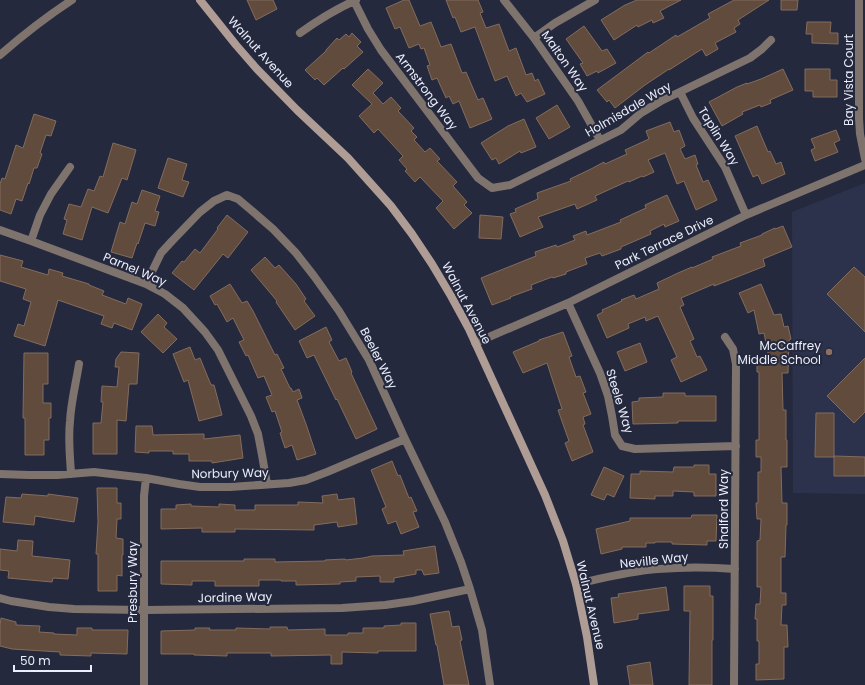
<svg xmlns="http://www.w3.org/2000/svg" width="865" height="685" font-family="Poppins,sans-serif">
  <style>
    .built { fill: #2d324c }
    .building { fill: #604b3d; stroke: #836c5e }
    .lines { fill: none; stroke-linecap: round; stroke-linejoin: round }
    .street { stroke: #7f736e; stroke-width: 8 }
    .secondary { stroke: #af9c94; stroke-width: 8 }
    .education-dot { fill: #8d6e63; stroke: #25293d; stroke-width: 1.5 }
    .labels { text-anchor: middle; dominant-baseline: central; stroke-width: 4; stroke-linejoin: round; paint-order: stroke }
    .street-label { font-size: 12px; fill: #ebeefc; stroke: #25293d }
    .poi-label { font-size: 12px; fill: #ebeefc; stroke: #25293d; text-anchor: end }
  </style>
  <rect width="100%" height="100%" fill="#25293d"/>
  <path class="built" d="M865,183V494L793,493L792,212Z"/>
  <path class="building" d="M247,0H273L277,9L256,20Z
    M404,0H409L420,26L431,22L441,47L451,44L462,73L466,72L478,100L483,98L492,119L470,128L459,101L453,104L449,96L446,98L437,78L432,80L427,66L430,65L424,48L421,49L419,44L409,48L400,27L395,29L386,8Z
    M446,0H478L483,12L480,13L486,28L499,24L509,51L516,48L526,75L532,73L535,81L538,79L545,94L527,102L521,93L516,96L507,76L495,81L475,27L461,32L455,17L453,18Z
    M637,0H681L660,11L664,18L653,23L652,20L638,27L637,25L614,40L601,20L625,5Z
    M734,0H769L738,20L740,24L734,28L736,32L715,43L718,49L706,56L702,49L669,70V69L645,85L615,108L609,100L607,102L597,90L648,52L649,53L676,35L677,37L710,18L708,14Z
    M781,0H798L797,10H781Z
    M807,22H831L830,33H838V44L812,43V34H806Z
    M584,26L602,51L607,49L616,63L598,73L597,71L587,76L580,64L583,63L566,39Z
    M352,33L361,42L357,46L363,52L344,69L343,68L324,85L317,78L315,80L305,70L326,51V50L337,38L339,40L346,34L349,37Z
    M368,69L383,83L373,93L383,104L391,97L401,108L398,111L414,128L411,131L417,137L414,140L425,152L430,148L440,159L437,161L457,182L453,186L467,202L464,205L472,213L454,229L436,208L443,201L420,177L415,182L405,171L407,169L399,160L403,156L378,129L374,133L359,116L372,104L352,85Z
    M783,69L793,90L770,100L771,103L761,107L760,105L742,112L743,114L722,126L709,102L737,87L747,83V84L761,79Z
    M805,69H830V80H837V97H813V91H805Z
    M557,105L570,127L549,139L536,118Z
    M34,114L56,121L51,136L46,135L40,153L42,154L37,168H34L29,184L28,183L22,201L16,199L11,214L0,210V184L2,178L5,179L16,145L23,148Z
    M524,119L536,147L521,153L520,151L499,164L496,158L492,160L481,143L508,126Z
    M670,122L674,132L679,130L685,146L680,149L685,159L695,155L698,164L696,165L703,182L708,180L717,200L696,210L684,181L677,184L665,153L648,160L654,172L643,177L642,176L629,182L628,181L595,196L597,200L577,209L575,204L538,217L543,227L520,237L510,214L516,212L515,209L538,199L537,193L571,181L570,179L591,169L604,162L605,164L627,154L625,150L649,139L646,131Z
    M757,126L768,152L770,151L776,164L781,162L785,174L762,184L758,175L753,177L735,136Z
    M836,130L840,140L834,143L838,152L815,161L811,150L815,148L811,139Z
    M113,143L136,150L127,180L122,178L108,213L92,207L82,240L63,234L67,220L64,219L69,204L81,207L88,189L94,191L100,176L103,177Z
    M168,158L187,164L182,180L189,182L183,197L158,188Z
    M142,190L160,196L155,211L159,212L155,226L145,223L138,244L137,243L132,258L111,252L120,222L125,224L132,202L137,204Z
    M667,195L679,221L665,227L664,224L650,231L651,234L621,247V249L602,256L600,253L585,258L587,264L566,272V274L553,278L552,277L531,285L532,289L510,297L511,298L492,305L481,278L536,256L535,252L556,245L557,247L575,240L573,236L586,231L587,235L621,222L620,220L646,208L645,205Z
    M227,215L248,232L228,258L223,254L194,290L172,273L182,261L184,262L195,249L200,253L218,229L217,228Z
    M480,215L503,217L501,239L479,238Z
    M783,226L792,247L763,259L765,266L714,286V284L681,298L684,305L680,307L694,339L690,341L697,357L700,356L707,370L681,382L671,360L677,357L658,316L646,321L645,317L628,324L629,328L607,338L597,315L603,312L602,310L622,301L621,300L634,295L636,299L659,289L657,283L678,273L692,267V268L713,259L712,257L741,246L740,243L762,235V234L775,228V229Z
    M0,255L23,261L21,267L48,275L49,269L63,273L62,276L89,284V285L104,291L102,295L126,304L128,298L142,304L132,330L114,323L112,328L101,324L104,316L58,300L45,346L14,336L18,324L24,326L31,302L23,299L26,289L0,281Z
    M265,257L275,268L279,265L296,284L306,299L304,301L315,316L295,330L276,302L277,301L251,270Z
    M854,267L865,277V332L827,294Z
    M230,284L242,303L247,301L253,311L275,355L277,354L284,368L281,369L290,388H291L293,392L299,389L302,398L297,400L306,424L316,454L297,460L292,445L285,448L280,433L282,432L275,411L272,412L266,397L272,395L264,376L258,378L248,355L246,356L239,342L244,340L233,318L227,322L217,304L215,305L210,296Z
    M761,284L774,315L781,314L784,327L788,326L791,339L789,340L788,373H782L783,410H786V440H787V467H781L782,503H787V525H786L785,557H781V593H786V605H782L781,625H787L788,647H784V679L756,680V664H759V641H757V619H755L756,604H760L761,587H757V541L760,540L761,519H757L756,503H758V472H761V457H756V440H759V372H757V358H769L764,333L759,334L754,310L748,313L739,293Z
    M158,314L167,323L164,327L177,339L163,353L141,332Z
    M326,327L332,340L329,342L339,361L346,358L352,372L351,373L377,429L356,439L337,399L336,400L314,355L307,358L299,341Z
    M563,332L572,356L569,357L576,377L580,376L586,392L583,393L591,414L583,417L585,424L583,425L593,452L572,461L565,443L569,441L558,410L562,409L547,363L523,373L513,352L539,341V340Z
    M640,343L647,362L625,371L617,352Z
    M190,347L195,360L200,358L211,385H214L222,415L199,421L188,380L184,382L173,354Z
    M121,352L139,353L137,384H129L126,421L117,420V454H93V423H101L103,402H101L102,386L117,387L119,367H115L116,359Z
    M24,353H48V384H43V403H51V418H49V440H44V455H25V418H23Z
    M865,358V412L854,423L827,396Z
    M663,393H685V396H716V421H678V423L633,424L632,402L639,401V398L663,397Z
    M816,413H834V457H815Z
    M136,426H152L153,435L204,434V439L240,435L243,458L212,463V461H189V454H173V451H149V453L135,452Z
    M834,456L865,457V476H834Z
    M392,461L398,476L400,475L409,498L411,497L417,511L413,512L419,527L401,534L396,521L388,524L382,509L386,507L371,470Z
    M694,465H709V474H716V496H694V492L673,491V496H655V499L630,498L631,474H640V471L673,472L674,467H694Z
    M604,467L624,476L614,497L607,494L604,500L591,495Z
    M97,488H117V503H121V519H117L116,538L123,539V555H122V576L117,575V591H98V554H96L98,522Z
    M22,494L48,496V494L78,498L74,522L35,516L34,525L3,522L6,497L21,498Z
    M337,494L338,500L354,498L357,524L338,527L337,522L314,525V530L235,529V532H202V528L161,529V509H176V505L191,504V506L219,507V504L235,505V510H255V505H298V502L323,503L322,496Z
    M692,515H717L716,541H707V545L672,544V542H655V543H646V547H622V549L601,554L596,529L630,521V518H691Z
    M18,540L33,541L32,556L70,560L68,579L53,578L52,582L8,578L9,571L0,570V549L17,551Z
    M435,546L439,573L424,575L422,570H416V574L394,578V582H380V576L356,577V581L340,582V584L296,585V581H281V580H259V586H215V581H192V585L161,584V561H244V559H275V562L325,561V560L345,559L346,560L363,558L372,556L404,555L403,551Z
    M684,586H710V596H713V640H712V685H689L690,611H684Z
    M666,587L669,610L638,614V619L614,623L611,598L619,597L618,594Z
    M449,611L452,627L459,626L462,640L460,641L469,685H444L437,645H436L430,614Z
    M1,618L16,622V625L40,626L39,632L54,633V634L77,635V628H92V630H128L127,654L91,653V656L60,655V652L12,649L0,646V625Z
    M401,623H416V651H378V653L342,652V664H331V655L271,656V653H227V656L194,655V654H161V631L195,630V628H210L209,630H236V628L270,629V627H287L288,630L325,629V635H348V633H363V628H384V626L401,625Z
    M650,662L653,685H630L627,666Z"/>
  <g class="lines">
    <path class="street" d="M504,0L534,38L578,101L600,140
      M859,0V118L860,134L865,159
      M354,1L368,29L381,50L478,178L492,188L510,185L621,130L641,113L661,101L750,58L762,49L771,40
      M300,33C318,20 336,9 356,0
      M534,38L555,23L595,0
      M0,55C23,35 46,17 72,0
      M680,92L693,118L725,167L746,215
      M0,230L31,241L146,284L165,294L183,308L205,332L218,350L251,416L258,434L262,455L267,484
      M31,241L40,215L51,194L70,167
      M146,284L161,253L172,241L200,212L214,201L227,195L238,199L251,210L273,229L296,253L314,276L339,311L369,360L405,439L445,522L461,562L470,589L482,630L490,685
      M568,303L600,373L608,396L612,416L615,435L622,446L635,449L736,446
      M725,337L733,349L736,364L734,685
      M475,343L568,303L746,215L865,165
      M0,474L29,475H57L94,472L146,478L179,484L200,487H230L289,483L306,480L327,472L405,439
      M71,474C70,456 68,439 70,421C71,402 76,383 79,364
      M576,584C603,578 630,571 658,569C683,567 709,567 735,569
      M0,598L11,601L49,607L74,609L144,610L342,608L385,605L413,601L470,589
      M144,685V496L146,478"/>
    <path class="secondary" d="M200,0L236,45L256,68L297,110L348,158L391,206L412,234L432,264L451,296L469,329L545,495L563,541L576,584L587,637L594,685"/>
  </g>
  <circle class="education-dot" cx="829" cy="352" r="4"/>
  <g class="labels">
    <g class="street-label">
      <text transform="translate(261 52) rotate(48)">Walnut Avenue</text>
      <text transform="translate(565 61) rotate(55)">Malton Way</text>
      <text transform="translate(848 80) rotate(-90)">Bay Vista Court</text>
      <text transform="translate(427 91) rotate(53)">Armstrong Way</text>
      <text transform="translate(628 109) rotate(-30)">Holmisdale Way</text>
      <text transform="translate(719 136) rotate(58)">Taplin Way</text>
      <text transform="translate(664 242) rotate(-26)">Park Terrace Drive</text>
      <text transform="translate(135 269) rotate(23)">Parnel Way</text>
      <text transform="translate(467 303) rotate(62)">Walnut Avenue</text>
      <text transform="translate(379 358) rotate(63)">Beeler Way</text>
      <text transform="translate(620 401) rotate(73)">Steele Way</text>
      <text transform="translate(230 473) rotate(-1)">Norbury Way</text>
      <text transform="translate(723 509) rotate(-90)">Shalford Way</text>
      <text transform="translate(654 560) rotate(-6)">Neville Way</text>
      <text transform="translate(132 582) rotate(-90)">Presbury Way</text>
      <text transform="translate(235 597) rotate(-1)">Jordine Way</text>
      <text transform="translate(591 605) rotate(77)">Walnut Avenue</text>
    </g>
    <g class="poi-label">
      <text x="821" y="345">McCaffrey<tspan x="821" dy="14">Middle School</tspan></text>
    </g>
  </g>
  <path d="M14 665v6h77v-6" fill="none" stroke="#ebeefc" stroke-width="2"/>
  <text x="20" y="665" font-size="12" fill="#ebeefc" stroke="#25293d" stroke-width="3" paint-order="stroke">50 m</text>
</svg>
